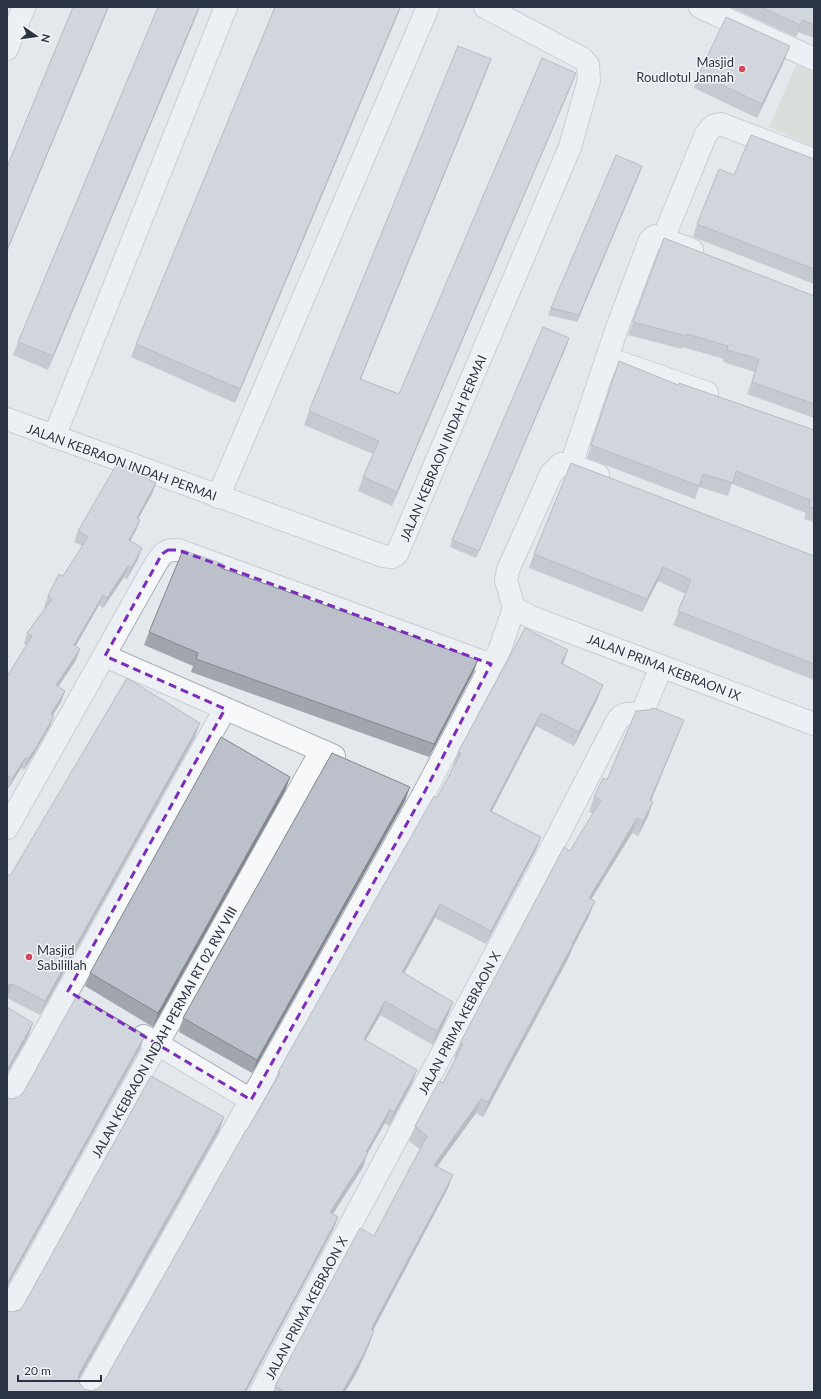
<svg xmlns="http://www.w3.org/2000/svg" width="821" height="1399" font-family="Lato,sans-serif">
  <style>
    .green { fill: #c9d6c5 }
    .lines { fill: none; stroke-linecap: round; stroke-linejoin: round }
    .minor-casing { stroke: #a9aeb7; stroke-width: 24 }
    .minor { stroke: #f7f8fa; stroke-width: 22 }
    .wall { fill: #a1a5ae }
    .shaded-wall { fill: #83868d }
    .building { fill: #bbc0ca; stroke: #83868d }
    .marked { fill: none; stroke: #7b2cbf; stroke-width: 3; stroke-dasharray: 8 5; stroke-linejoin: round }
    .poi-dot { fill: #d1495b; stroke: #f4f6f9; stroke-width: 1.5 }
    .labels { text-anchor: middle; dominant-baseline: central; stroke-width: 3; stroke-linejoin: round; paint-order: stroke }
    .poi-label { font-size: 13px; fill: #2b3445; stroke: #f4f6f9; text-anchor: end }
    .street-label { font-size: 13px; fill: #2b3445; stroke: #f4f6f9 }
  </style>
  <rect width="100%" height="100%" fill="#e4e7ec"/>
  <path class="green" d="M796,65L814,72V147L769,127Z"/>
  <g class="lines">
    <defs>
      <path id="minor" d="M700,7L814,59
        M7,49L24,7
        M692,250L663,239L706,134L713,126L721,124L814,160
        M607,358L707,393
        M7,419L383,556L392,557L397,554L570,147L589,80L588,65L583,59L485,7
        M54,437L226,7
        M571,465L617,328L650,240L655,236L663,239
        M218,497L428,7
        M514,608L531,617L814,724
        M105,656L334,756
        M7,828L155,565C162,554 165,549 178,550L489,664
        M144,1036L251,1100
        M7,1100L225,709
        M7,1313L321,751
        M86,1392L423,795L500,649L514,608L506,580L508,570L551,474L561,464L571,465L598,475
        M261,1392L538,874L616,723C625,707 634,718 643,711L661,667"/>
    </defs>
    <use href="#minor" class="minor-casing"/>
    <use href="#minor" class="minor"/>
  </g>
  <path class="wall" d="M200,7L48,370L13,355L18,342Z
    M401,7L235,403L131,357L136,344Z
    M733,7H814V38L798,32L796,37L732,8Z
    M785,59L757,118L694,88L699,74Z
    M486,73L361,379L399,394L576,73L571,86L392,506L358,491L363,477L373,454L304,425L309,411Z
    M814,159V284L693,237L697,224L734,175Z
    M642,166L577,322L548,315L551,308Z
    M664,238L814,296V418L747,394L755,372L723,362L724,359L682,347V349L628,335Z
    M567,345L476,558L450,547L452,540Z
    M619,361L678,385L814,430V522L804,519L806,513L732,484L728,496L699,487L695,499L587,458Z
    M156,483L152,494L138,519L140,520L136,530L130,541L138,559L127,579L124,577L103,608L99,605L75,646L80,649L76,660L58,687L65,691L61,702L53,715L50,726L33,756L24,770L21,768L8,789L7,788V677L26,645L24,644L27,633L46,608L44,607L48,596L63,576L82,546L74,542L78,531Z
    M534,554L814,556V680L673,625L686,594L658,581L642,612L529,568Z
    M221,568L478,660L473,673L429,757L191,672L193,666L144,645L149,632Z
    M563,664L598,698L574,746L536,726L492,811L541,837L536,850L486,944L435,918L404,973L453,1002L448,1015L433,1045L380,1015L366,1040L417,1070L412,1083L389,1126L385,1123L367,1154L363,1167L333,1214L338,1217L333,1230L246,1392H7L12,1312L19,1310L224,1117L219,1131L79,1379L80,1384L84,1389L91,1391L97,1389L102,1385L274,1083L278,1072L437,798L454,766L453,765L458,752Z
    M684,720L678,735L651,801L648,816L638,836L632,833L591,899L589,916L572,949L568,959L483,1117L476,1113L437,1167L453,1175L447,1190L373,1330L374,1331L369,1345L357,1372L345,1392H273L275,1386L374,1236L420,1149L409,1141L415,1126L443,1083L456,1058L454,1057L460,1043L570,851L593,814L589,812L594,797L607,780Z
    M195,737L40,1015L7,998L10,876Z
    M290,777L285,791L153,1027L85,986L90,973Z
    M405,801L252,1073L179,1032L183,1018Z"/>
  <path class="shaded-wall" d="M108,7H109L7,252V250Z
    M199,7H200L48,370L53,356Z
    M400,7H401L235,403L240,389Z
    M802,20L798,32L796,37L800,25Z
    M790,46L785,59L757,118L762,104Z
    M491,59L486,73L355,393L360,379Z
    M576,73L571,86L392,506L397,492Z
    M642,166L640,173L577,322L579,315Z
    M569,338L567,345L476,558L479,551Z
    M156,483L152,494L133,528L137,518Z
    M140,520L136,530L125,551L129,540Z
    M142,548L138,559L127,579L131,568Z
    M128,566L124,577L103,608L107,598Z
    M663,567L658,581L642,612L647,599Z
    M103,595L99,605L70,656L74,645Z
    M80,649L76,660L52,696L56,685Z
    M568,650L563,664L561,663Z
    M478,660L473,673L429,757L434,744Z
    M603,685L598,698L574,746L579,732Z
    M65,691L61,702L47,724L51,714Z
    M541,713L536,726L485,824L490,811Z
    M54,716L50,726L33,756L24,770L28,759Z
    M684,720L678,735L645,815L650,800Z
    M200,723L195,737L40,1015L45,1001Z
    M25,758L21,768L8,789L12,779Z
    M290,777L285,791L153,1027L158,1013Z
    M410,787L405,801L252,1073L257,1060Z
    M653,802L648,816L638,836L643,821Z
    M637,818L632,833L583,913L589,898Z
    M541,837L536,850L486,944L491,931Z
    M595,901L589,916L572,949L568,959L483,1117L488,1102Z
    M440,904L435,918L397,986L402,972Z
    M12,984L7,998V985Z
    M385,1001L380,1015L359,1052L364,1039Z
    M453,1002L448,1015L433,1045L437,1031Z
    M33,1023L28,1037L7,1074V1070Z
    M145,1035L140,1049L7,1287V1283Z
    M417,1070L412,1083L389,1126L394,1112Z
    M481,1099L476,1113L428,1179L434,1165Z
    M390,1109L385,1123L367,1154L363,1167L325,1226L330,1212Z
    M224,1117L219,1131L75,1386L80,1372Z
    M453,1175L447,1190L366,1344L371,1329Z
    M338,1217L333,1230L246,1392H244Z
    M374,1331L369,1345L357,1372L345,1392H342Z"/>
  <path class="building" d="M73,7H108L7,250V167Z
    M158,7H199L53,356L18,342Z
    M275,7H400L240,389L136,344Z
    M761,7H814V25L802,20L800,25Z
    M726,17L790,46L762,104L699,74Z
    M458,46L491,59L360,379L399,394L542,58L576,73L397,492L363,477L379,441L309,411Z
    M751,135L814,159V269L697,224L719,169L734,175Z
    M616,155L642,166L579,315L551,308Z
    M664,238L814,296V404L752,382L759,359L727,350L728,346L687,334L686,336L633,322Z
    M543,327L569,338L479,551L452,540Z
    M619,361L678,385L679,383L814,430V508L809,507L810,500L736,471L733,483L703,474L699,486L591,445Z
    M118,462L156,483L137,518L140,520L129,540L142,548L131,568L128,566L107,598L103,595L74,645L80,649L56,685L65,691L51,714L54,716L37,746L28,759L25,758L12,779L8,776L7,778V677L32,636L27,633L52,599L48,596L59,574L63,576L88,537L78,531Z
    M571,463L814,556V664L678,611L691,580L663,567L647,599L534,554Z
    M183,550L223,564L221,568L478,660L434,744L196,659L198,653L149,632Z
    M525,628L568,650L561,663L603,685L579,732L541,713L490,811L541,837L491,931L440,904L402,972L453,1002L437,1031L385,1001L364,1039L417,1070L394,1112L390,1109L366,1152L368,1153L330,1212L338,1217L244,1392H7V1311L12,1312L19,1310L23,1306L151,1076L224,1117L80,1372L78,1378L80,1384L84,1389L91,1391L97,1389L102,1385L246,1130H247L280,1073L278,1072L434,796L437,798L461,753L458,752Z
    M127,678L200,723L45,1001L12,984L7,985V873L10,876Z
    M654,708L684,720L650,800L653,802L643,821L637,818L589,898L595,901L572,944H573L488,1102L481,1099L434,1165L453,1175L371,1329L374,1331L362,1357L342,1392H285L275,1386L360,1228L374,1236L427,1136L415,1126L439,1081L443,1083L463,1044L460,1043L564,847L570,851L601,800L594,797L603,778L607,780L636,711L648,710Z
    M221,737L290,777L158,1013L90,973Z
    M332,753L410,787L257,1060L183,1018Z
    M77,995L145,1035L7,1283V1098L12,1099L18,1097L23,1093Z
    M7,1007L33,1023L7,1070Z"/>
  <path d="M0 0H821V1399H0ZM168,550H178L491,664L423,795L251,1100L68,991L225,709L105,656L162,554Z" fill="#e4e7ec" fill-opacity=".55" fill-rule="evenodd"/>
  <path class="marked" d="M168,550H178L491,664L423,795L251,1100L68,991L225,709L105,656L162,554Z"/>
  <g class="poi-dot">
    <circle cx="742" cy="69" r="4"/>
    <circle cx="29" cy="957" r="4"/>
  </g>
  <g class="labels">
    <g class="poi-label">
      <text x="734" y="62">Masjid<tspan x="734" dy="15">Roudlotul Jannah</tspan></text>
      <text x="37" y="950" text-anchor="start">Masjid<tspan x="37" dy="15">Sabilillah</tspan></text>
    </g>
    <g class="street-label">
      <text transform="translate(443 448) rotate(-67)">JALAN KEBRAON INDAH PERMAI</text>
      <text transform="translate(122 462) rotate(20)">JALAN KEBRAON INDAH PERMAI</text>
      <text transform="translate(664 667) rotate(21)">JALAN PRIMA KEBRAON IX</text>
      <text transform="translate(459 1023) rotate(-62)">JALAN PRIMA KEBRAON X</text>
      <text transform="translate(164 1032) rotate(-61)">JALAN KEBRAON INDAH PERMAI RT 02 RW VIII</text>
      <text transform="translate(306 1308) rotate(-62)">JALAN PRIMA KEBRAON X</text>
    </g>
  </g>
  <rect width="821" height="1399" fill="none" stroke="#2b3445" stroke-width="16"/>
  <g transform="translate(36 36) rotate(103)" stroke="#f4f6f9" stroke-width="3" paint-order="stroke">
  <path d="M0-3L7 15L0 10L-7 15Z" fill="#2b3445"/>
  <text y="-6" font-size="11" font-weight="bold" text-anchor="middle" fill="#2b3445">N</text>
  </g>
  <path d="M18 1375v6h83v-6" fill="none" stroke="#2b3445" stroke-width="2"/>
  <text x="24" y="1375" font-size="12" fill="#2b3445" stroke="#f4f6f9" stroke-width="3" paint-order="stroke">20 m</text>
</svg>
